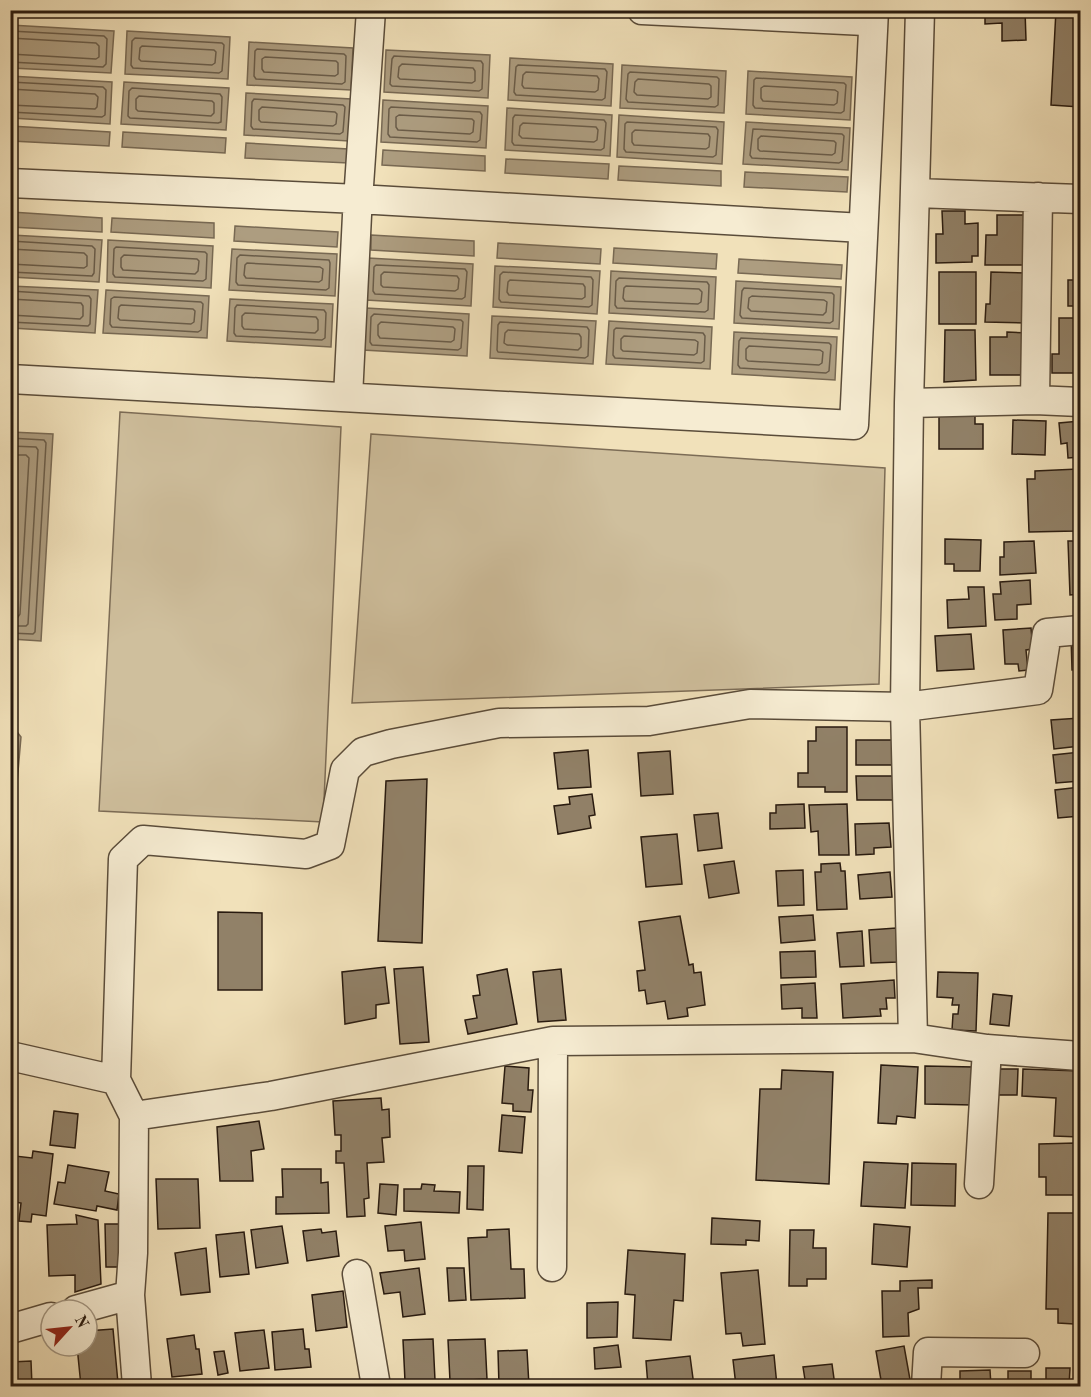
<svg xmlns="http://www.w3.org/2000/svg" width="1091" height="1397" font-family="'Old Standard TT',serif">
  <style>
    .green { fill: #cfbf9d; stroke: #7c6c56; stroke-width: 1.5 }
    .water { fill: #ad9d80; stroke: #786953; stroke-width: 1.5 }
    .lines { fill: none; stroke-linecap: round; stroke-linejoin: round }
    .shore { stroke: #6a5c48; stroke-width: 1.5 }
    .building { fill: #918168; stroke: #281a0f; stroke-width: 1.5 }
    .minor-casing { stroke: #5a4c3a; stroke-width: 31 }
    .minor { stroke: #f6ecd2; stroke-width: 28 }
  </style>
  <rect width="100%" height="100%" fill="#f1e1ba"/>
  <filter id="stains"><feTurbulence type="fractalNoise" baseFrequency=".00333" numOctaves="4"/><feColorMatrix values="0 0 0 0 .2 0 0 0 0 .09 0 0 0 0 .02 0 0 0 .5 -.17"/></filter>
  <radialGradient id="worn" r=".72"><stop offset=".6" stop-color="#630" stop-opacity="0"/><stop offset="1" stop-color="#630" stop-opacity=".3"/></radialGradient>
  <path class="green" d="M120,412L341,427L323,822L99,811Z
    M371,434L885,468L879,684L352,703Z"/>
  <path class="water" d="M10,25L114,31L111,73L11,68Z
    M127,31L230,37L228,79L125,74Z
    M249,42L353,48L351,90L247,85Z
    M386,50L490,55L488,98L384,92Z
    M510,58L613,64L611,106L508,100Z
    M622,65L726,71L724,113L620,108Z
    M748,71L852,77L850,120L746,114Z
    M10,76L112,82L110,124L11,118Z
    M124,82L229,88L226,130L121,124Z
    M246,93L351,99L349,141L244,135Z
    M383,100L488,106L486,148L381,142Z
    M507,108L612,115L610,156L505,150Z
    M619,115L724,122L722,164L617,157Z
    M746,122L850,128L848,170L743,164Z
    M10,126L110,132L109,146L11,141Z
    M123,132L226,138L225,153L122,147Z
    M246,143L348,149V163L245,158Z
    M383,150L485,156V171L382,165Z
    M506,159L609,164L608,179L505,173Z
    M619,166L721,171V186L618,180Z
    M745,172L848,177L847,192L744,187Z
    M11,212L102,218V232L11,227Z
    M112,218L214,223V238L111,232Z
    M235,226L338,232L337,247L234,241Z
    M11,235L102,240L99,282L11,277Z
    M371,235L474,241V256L371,250Z
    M108,240L213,246L211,288L107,282Z
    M498,243L601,249L600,264L497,258Z
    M614,248L717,254L716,269L613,263Z
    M232,249L337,254L335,296L229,290Z
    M368,258L473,264L471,306L366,300Z
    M739,259L842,265L841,279L738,273Z
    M495,266L600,271L597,314L493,307Z
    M611,271L716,277L714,319L609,313Z
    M736,281L841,287L839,329L734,323Z
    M10,286L98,290L95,333L11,328Z
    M106,290L209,296L207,338L103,333Z
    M230,299L333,304L331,347L227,341Z
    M366,308L469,314L467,356L363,350Z
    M492,316L596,321L593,364L490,358Z
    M609,321L712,327L710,369L606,364Z
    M734,332L837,337L835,380L732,374Z
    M11,432L53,434L41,641L11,639Z
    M11,724L21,737L17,783L11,788Z
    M11,823L16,830L11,877H10Z"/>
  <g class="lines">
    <path class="shore" d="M10,31L104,36L107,39L106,64L103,67L10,62
      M10,38L96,43L99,46V57L96,59L10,54
      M135,38L222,43L224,45L222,71L219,73L133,68L131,65L132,41Z
      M142,46L214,50L216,52L215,63L212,65L141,61L139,59L140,48Z
      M257,49L344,54L346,56L345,82L342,84L256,79L254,76L255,51Z
      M394,56L481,61L483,64L482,89L479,91L392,86L390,84L392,59Z
      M265,57L336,61L338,63V74L335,76L264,72L262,69V59Z
      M402,64L473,68L475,71V81L472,83L400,79L398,77L399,67Z
      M518,65L605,69L607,72L605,98L602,100L516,95L514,92L516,67Z
      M526,72L597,76L599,79L598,90L595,92L524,88L522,85L523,75Z
      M630,72L717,77L719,79L718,105L715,107L628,102L626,99L628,74Z
      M756,78L844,83L846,85L844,111L841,113L755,108L753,105L754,80Z
      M638,79L709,84L711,86V97L708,99L637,95L634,92L635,82Z
      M10,82L103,87L106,90L105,115L102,117L10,112
      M764,86L835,90L838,92L837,103L834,105L763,101L761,98V88Z
      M132,88L220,94L222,97L221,122L218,123L130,118L128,116L129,91Z
      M10,89L95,94L98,97L97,107L95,109L10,105
      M139,96L212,101L214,103V113L211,116L138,111L136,109V99Z
      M254,99L343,105L345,107L343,132L340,134L253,129L251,126L252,102Z
      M262,107L335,112L337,114L336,124L333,126L261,122L259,120V110Z
      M391,107L480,112L482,115L480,140L477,142L390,137L388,134L389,109Z
      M399,115L472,119L474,121L473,132L470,134L398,130L396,127V117Z
      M515,115L604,120L606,123L604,148L601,150L514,145L512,142L513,118Z
      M627,122L716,127L718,130L716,155L713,157L626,152L624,149L625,124Z
      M523,123L596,127L598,130L597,140L594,142L522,138L519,135L520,126Z
      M753,129L842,134L844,136L842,161L839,163L752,158L750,155Z
      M635,130L708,134L710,137L709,147L706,149L634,145L632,142V133Z
      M761,136L834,141L836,143L835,153L832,155L760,151L758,149V139Z
      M10,241L92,246L95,249L94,273L92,276L10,272
      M116,247L205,252L207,254L206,279L203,281L115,277L113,274L114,249Z
      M10,249L84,253L87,256V266L84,268L10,264
      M124,255L197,259L199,261L198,271L195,274L123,270L121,267V258Z
      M240,255L329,260L330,263L329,288L326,290L238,285L236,282L237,258Z
      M247,263L320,267L323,269L322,280L319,282L246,278L244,275L245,265Z
      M376,265L465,269L467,272L465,297L462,299L375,294L373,291L374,267Z
      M384,272L457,276L459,279L458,289L455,291L383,287L381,285V275Z
      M503,272L591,277L593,280L592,305L589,307L501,302L499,299L500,275Z
      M619,278L707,282L709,285L708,310L705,312L617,308L615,305L616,281Z
      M510,280L583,284L585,287V297L582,299L509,295L507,292L508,282Z
      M626,286L699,289L702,292L701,302L698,304L625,301L623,298L624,288Z
      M744,288L832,293L834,295L833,321L830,323L742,318L740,315L742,291Z
      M10,291L89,296L91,299L90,324L88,326L10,322
      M752,296L824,300L827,302L826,312L823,315L751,311L748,308L749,298Z
      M114,297L201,302L203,304L201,330L198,332L112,327L110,324L111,299Z
      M10,299L81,303L83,306V316L80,319L10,315
      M121,305L193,309L195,311L194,322L191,324L120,320L118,318L119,307Z
      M237,305L324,310L326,313L325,338L322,340L236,336L234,333L235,308Z
      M245,313L316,317L318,320V330L315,333L244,329L242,326V316Z
      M374,314L461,320L463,322L461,348L458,350L372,345L370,342L371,317Z
      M381,322L453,327L455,329L454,340L451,342L380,338L378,335V325Z
      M500,322L587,327L589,330L588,356L585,358L498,352L497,350L498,325Z
      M616,328L703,333L705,336L704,361L701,363L615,358L613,355L614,330Z
      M508,330L579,334L581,337V347L578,350L507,345L504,343L505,333Z
      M624,336L695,340L698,342L697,353L694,355L623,351L621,349V339Z
      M741,338L829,343L831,345L829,371L826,373L740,368L738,365L739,341Z
      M749,346L820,350L823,352L822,363L819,365L748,361L746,359V349Z
      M10,438L44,440L46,443L35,632L33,634L10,633
      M10,446L36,447L38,450L28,624L26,626H10
      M10,455H26L29,458L20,614L18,617H10"/>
  </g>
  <path class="building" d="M985,10H1025L1026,40L1002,41V23L985,24Z
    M1056,10H1080V107L1051,105Z
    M1075,209H1080V251H1078V237H1075Z
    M942,211H965V224L978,223V256H972V262L936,263V234H943Z
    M997,215H1027V265H985L986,235H997Z
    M1076,266H1080V306H1068V280H1076Z
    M939,272H976V324H939Z
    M991,272L1028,273L1026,323L985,322L986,304H990Z
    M1059,318H1080V373H1052V354H1059Z
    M945,330H975L976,380L944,382Z
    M1007,332L1028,333V375H990V337H1007Z
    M939,415L975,416V424H983V449H939Z
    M1013,420L1046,421L1045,455L1012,454Z
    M1080,421V457L1068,458L1067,443L1061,444L1059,423Z
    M1078,469V491L1075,490L1076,531L1029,532L1027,479H1035V471Z
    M945,539L981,540L980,571H954V564H945Z
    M1034,541L1036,573L1000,575V557H1004V542Z
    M1068,541H1080V594L1070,595Z
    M1030,580L1031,604L1017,605V619L995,620L993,594H1001L1000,582Z
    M968,587H984L986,626L948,628L947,600L969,599Z
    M1031,628L1033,649L1026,650L1028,670L1019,671L1018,664H1005L1003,630Z
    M971,634L974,669L937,671L935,636Z
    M1071,636H1080V669L1072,670Z
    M1080,718V746L1054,749L1051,720Z
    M816,727H847V792H825V787H798V773H808V741H816Z
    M856,740H892V765H856Z
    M588,750L591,787L558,789L554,753Z
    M670,751L673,794L641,796L638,753Z
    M1080,752V781L1056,783L1053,755Z
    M856,776H893V800H857Z
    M427,779L422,943L378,941L386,781Z
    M1080,787V816L1058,818L1055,790Z
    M592,794L595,815L589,816L591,828L558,834L554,806L570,804L569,797Z
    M804,804L805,828L770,829V813H776V805Z
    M847,804L849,855H819L818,831L811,832L809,805Z
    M718,813L722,848L698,851L694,815Z
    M889,823L891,847L874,848V854L856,855L855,824Z
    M677,834L682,884L646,887L641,837Z
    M734,861L739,893L709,898L704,865Z
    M840,863L841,871H845L847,909L817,910L815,872H821V864Z
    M803,870L804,905L778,906L776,871Z
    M890,872L892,897L860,899L858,875Z
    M218,912L262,913V990H218Z
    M813,915L815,940L781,943L779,917Z
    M680,916L689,965L693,964L694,973L701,972L705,1005L687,1008L688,1016L668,1019L665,1001L647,1004L645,990L639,991L637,971L645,970L639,922Z
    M896,928L898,962L871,963L869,930Z
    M862,931L864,966L840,967L837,933Z
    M815,951L816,977L781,978L780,952Z
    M385,967L389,1003L376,1005V1018L345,1024L342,972Z
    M423,967L429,1042L400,1044L394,969Z
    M507,969L517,1024L468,1034L465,1020L477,1018L473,996L480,995L477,975Z
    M561,969L566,1020L538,1022L533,972Z
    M938,972L978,973L976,1031L952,1030L953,1014H958L959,1005H952L953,998L937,997Z
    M894,980L895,998H886L887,1009H880L881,1016L843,1018L841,984Z
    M815,983L817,1018H802V1008L782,1009L781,985Z
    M993,994L1012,996L1009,1026L990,1024Z
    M881,1065L918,1067L915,1118L897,1116L896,1124L878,1123Z
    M505,1066L529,1068L528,1090H533L531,1112L513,1111V1104L502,1103Z
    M925,1066L974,1067L973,1105L925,1104Z
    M997,1069H1018L1017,1095H996Z
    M1023,1069L1080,1071L1079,1119H1080V1137L1054,1136L1056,1098L1022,1096Z
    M782,1070L833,1072L829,1184L756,1180L760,1089H781Z
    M381,1098L382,1110L389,1109L390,1137L382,1138L384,1162L367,1163L369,1198L364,1199L365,1216L347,1217L344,1163H336V1151H341V1135H335L333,1101Z
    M54,1111L78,1114L75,1148L50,1145Z
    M502,1115L525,1117L522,1153L499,1151Z
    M259,1121L264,1149L251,1151L253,1181H220L217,1127Z
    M1075,1143V1151H1080V1195H1046V1177H1039V1144Z
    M33,1151L53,1154L46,1216L32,1214L31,1222L19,1221L21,1203L10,1201V1196L15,1156L32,1158Z
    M864,1162L908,1164L905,1208L861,1206Z
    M912,1163L956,1164L955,1206L911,1205Z
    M68,1165L109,1172L105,1191L119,1194L117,1210L97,1206L96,1211L54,1204L58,1182L65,1183Z
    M468,1166H484L483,1210L467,1209Z
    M282,1169H321V1183L328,1182L329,1213L276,1214V1197H283Z
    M156,1179H198L200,1228L158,1229Z
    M380,1184L398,1185L396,1215L378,1213Z
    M422,1184L435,1185L434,1191L460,1192L459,1213L404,1211V1189H421Z
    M1048,1213H1076L1074,1324L1058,1323V1309H1046Z
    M76,1215L98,1220L101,1284L75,1292V1275L49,1276L47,1225L77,1224Z
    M712,1218L760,1221L759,1241L746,1240V1245L711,1244Z
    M421,1222L425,1259L405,1261L404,1250L388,1251L385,1226Z
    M105,1224H122L123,1267H106Z
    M874,1224L910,1227L907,1267L872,1264Z
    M282,1226L288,1263L256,1268L251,1230Z
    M321,1229L322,1233L336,1231L339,1256L307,1261L303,1231Z
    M509,1229L511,1269H524L525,1298L471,1300L468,1238L487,1237V1230Z
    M790,1230H814L813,1248H826V1279H807V1286H789Z
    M244,1232L249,1274L220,1277L216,1235Z
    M206,1248L210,1292L181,1295L175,1253Z
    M628,1250L685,1254L683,1301L674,1300L671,1340L633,1338L635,1295L625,1294Z
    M419,1268L425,1314L403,1317L400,1292L384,1294L380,1273Z
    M447,1268H464L466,1300L449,1301Z
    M758,1270L765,1344L743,1346L741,1333L726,1334L721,1273Z
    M932,1280V1288H918L919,1309L908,1313L909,1336L883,1337L882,1291H900V1281Z
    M343,1291L347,1327L316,1331L312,1295Z
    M618,1302L617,1337L587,1338V1303Z
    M113,1329L118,1383L81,1386L77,1346H87V1331Z
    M303,1329L305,1349H309L311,1367L275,1370L272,1332Z
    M264,1330L269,1368L240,1371L235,1333Z
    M194,1335L196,1349H199L202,1374L172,1377L167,1339Z
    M433,1339L435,1380L405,1381L403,1340Z
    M485,1339L487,1379L450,1381L448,1340Z
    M618,1345L621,1367L595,1369L594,1348Z
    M904,1346L911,1385L882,1386L876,1351Z
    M527,1350L529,1386H499L498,1351Z
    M224,1351L228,1373L218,1375L214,1352Z
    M774,1355L777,1386H736L733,1360Z
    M690,1356L694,1386H648L646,1361Z
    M31,1361L32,1386H10L11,1362Z
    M832,1364L835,1386H806L803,1367Z
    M1046,1368H1070L1069,1386H1046Z
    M990,1370L991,1386H960V1371Z
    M1008,1371H1031V1386H1008Z"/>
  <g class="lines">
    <defs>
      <path id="minor" d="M642,10L865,21
        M10,183L358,199L863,228
        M916,193L1080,199
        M10,379L854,425L874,10
        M348,397L357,215L371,10
        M1035,400L1038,197
        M909,403L1035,400L1080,402
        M913,1038L905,707L909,403L920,10
        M10,1056L116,1080L134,1116L133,1253L130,1295L137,1386
        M116,1080L123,859L143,840L306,854L330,845L345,770L363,752L391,744L499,723L649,721L750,704L905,707L1038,690L1047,633L1080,630
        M134,1116L271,1096L553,1041L913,1038L987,1049L1080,1056
        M979,1184L987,1049
        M552,1267L553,1041
        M357,1274L376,1386
        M76,1310L130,1295
        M10,1329L51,1317
        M926,1386L928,1352L1025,1353"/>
    </defs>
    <use href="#minor" class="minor-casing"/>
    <use href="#minor" class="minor"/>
  </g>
  <rect width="1091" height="1397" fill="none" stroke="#f1e1ba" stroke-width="36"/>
  <rect x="12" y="12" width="1067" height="1373" fill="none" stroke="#281a0f" stroke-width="3"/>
  <rect x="18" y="18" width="1055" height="1361" fill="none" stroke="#281a0f" stroke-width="1.5"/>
  <g transform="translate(69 1328) rotate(63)"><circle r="28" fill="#f6ecd2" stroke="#a49884" stroke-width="1.5"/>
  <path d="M0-4.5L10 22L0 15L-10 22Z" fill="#8f2418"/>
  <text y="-9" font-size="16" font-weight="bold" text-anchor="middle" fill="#281a0f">N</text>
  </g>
  <rect width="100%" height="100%" filter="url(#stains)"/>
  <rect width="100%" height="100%" fill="url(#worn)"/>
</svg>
